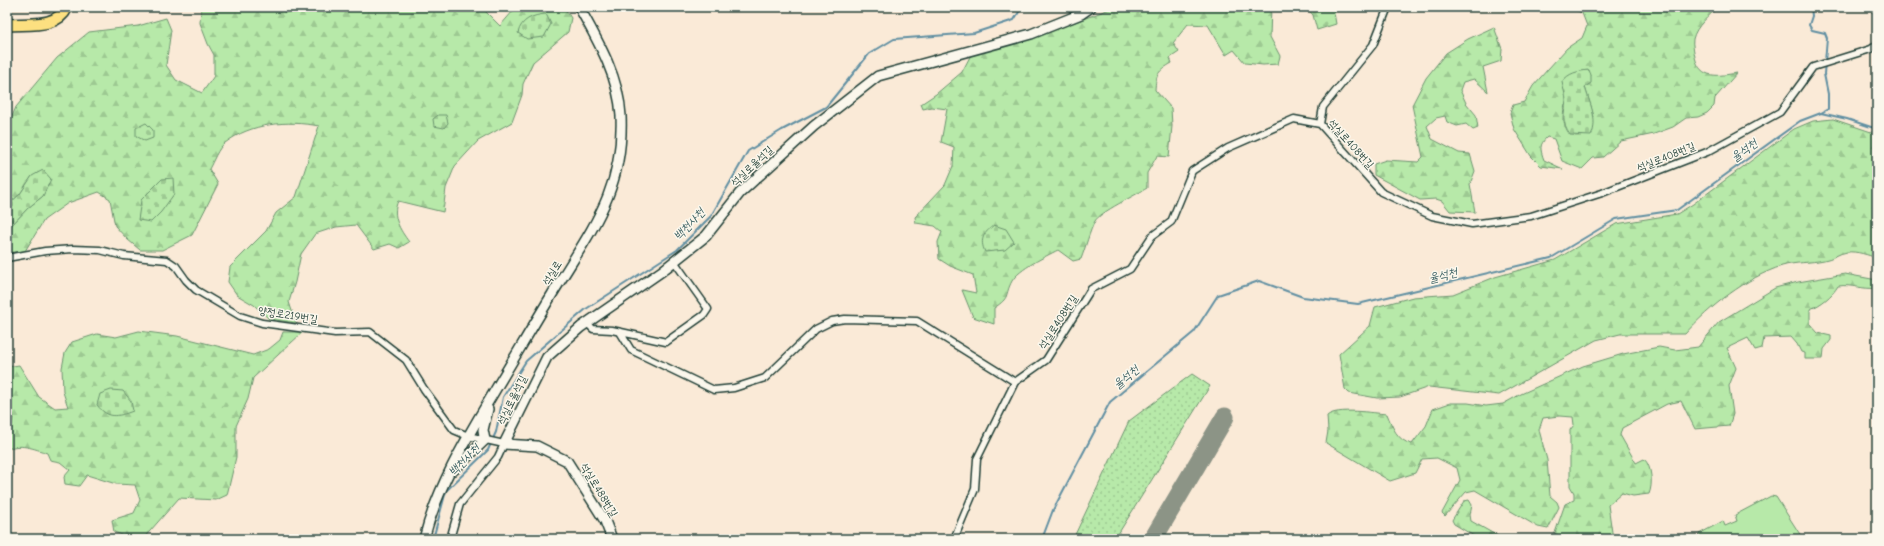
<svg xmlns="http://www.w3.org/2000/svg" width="1884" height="546" font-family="'Comic Neue','Poor Story',sans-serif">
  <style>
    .grass { fill: url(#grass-dots); stroke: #6b936e }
    .forest { fill: url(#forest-firs); stroke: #6b936e; fill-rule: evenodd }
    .cemetery { fill: url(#cemetery-stones); stroke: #6b936e }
    .garden { fill: #b7e9a9; stroke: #6b936e }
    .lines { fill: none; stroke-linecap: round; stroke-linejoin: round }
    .stream { stroke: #608fa2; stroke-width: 2 }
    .taxiway { stroke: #8c9486; stroke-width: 19 }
    .street-casing { stroke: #1f3d34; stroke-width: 9 }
    .secondary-casing { stroke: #1f3d34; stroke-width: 12 }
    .highway-casing { stroke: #1f3d34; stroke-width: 14 }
    .street { stroke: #fbf7ec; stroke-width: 6 }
    .secondary { stroke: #fbf7ec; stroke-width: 9 }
    .highway { stroke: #fde080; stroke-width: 11 }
    .labels { text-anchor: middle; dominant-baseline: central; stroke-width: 3; stroke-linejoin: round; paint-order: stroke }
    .street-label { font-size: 11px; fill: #1f3d34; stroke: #fbf7ec }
    .water-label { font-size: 12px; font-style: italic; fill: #3a5f62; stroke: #fbf7ec }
  </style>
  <defs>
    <pattern id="grass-dots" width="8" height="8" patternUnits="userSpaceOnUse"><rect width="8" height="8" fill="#b7e9a9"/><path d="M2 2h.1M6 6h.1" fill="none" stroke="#9dc992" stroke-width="1.8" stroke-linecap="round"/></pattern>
    <pattern id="forest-firs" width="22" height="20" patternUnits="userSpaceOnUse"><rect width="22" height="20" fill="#b7e9a9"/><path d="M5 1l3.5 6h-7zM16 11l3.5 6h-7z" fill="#9dc992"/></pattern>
    <pattern id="cemetery-stones" width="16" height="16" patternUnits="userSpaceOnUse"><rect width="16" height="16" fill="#b7e9a9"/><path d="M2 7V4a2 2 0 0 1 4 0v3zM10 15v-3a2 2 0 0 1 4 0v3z" fill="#9dc992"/></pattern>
  </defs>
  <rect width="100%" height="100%" fill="#faead7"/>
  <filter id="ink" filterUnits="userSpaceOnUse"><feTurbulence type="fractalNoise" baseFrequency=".025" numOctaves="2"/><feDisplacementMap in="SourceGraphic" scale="8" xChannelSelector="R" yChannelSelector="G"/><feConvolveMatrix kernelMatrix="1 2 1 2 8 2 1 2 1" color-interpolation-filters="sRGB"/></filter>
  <g filter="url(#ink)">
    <path class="grass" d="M1192,374L1210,386L1115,539H1073L1129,421Z"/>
    <path class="forest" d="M201,7H283L285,13L301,7H490L485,11L500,26L513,11L519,7H564L571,18L568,32L533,62L523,84L522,95L512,122L478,141L455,166L446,188L443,212L398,201C391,216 400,230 409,242L399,248L390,244L374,249L356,225L336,227L315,234L301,254L295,282L289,302L296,323L269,319L254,305L237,295L228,282L230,267L266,231L276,213L296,197L319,126C287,120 251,123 225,143C218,148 213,162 209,169L218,184L192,235L162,250H140L127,239L115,226L110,199L99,192L68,203L44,220L25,251L7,253V230L28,208L43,196L32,176L20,194L7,206L8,126L16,107L57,58L89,32L138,26L166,18L171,30L166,65L176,80L202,93L214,76V55L208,44L200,23Z
      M1115,7H1271L1270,37L1280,56L1278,64L1263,65L1245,63L1234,50L1226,55L1208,25L1188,24L1173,43L1179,52L1170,58L1172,63C1158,71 1156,74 1155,90L1171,108L1172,126L1169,157L1157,156L1147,173V188C1136,195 1100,212 1095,221C1090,230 1085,249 1081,259L1073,261L1058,250C1046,256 1019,269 1012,281C1004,296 1011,297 994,308V324L973,317L962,290L976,293L973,275L950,266L939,259L938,242L942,232L935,226L916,223L915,217L945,185L953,166L954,147L941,142L947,109L932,107L923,109L921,104L936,94L962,72L973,51L1038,36Z
      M1306,7H1333L1336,24L1317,30L1313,15Z
      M1570,7H1718C1709,16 1696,26 1693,39C1692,44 1694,51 1695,57C1700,80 1719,76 1737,73L1715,98L1714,106L1707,113L1698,117L1686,118L1673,127L1654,134L1621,141L1603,157L1593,158L1582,169L1562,161L1554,139L1547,137C1539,145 1540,149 1544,160L1563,169L1541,166L1531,156L1514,129L1510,113L1513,105L1524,102L1533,86L1548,69L1567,48L1582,38L1587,26L1582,13ZM1591,75L1585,87L1594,117L1563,120C1563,96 1575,91 1591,75Z
      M1494,27L1502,49L1501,61L1483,67L1488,92L1474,79L1463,82L1460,90L1466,103L1476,115L1478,128L1473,130L1466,124L1457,126L1447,122L1445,116L1436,118L1427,126L1432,139L1459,153L1470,154L1475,171L1470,184L1475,212L1450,211L1442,201L1436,199L1420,200L1374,175V164L1386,160L1418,162L1423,157L1412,105L1426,78L1446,53L1468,39Z
      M1833,119L1877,134V258C1868,255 1857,251 1847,252C1839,253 1832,259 1824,260C1810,263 1795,262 1782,266C1747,277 1709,307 1685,334H1620L1596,340L1499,395L1429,387L1400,397L1377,398L1349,393L1345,389L1339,354L1370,326L1375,307L1413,297L1453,294L1495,277L1555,260L1616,224L1677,214L1693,204L1794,129L1813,121Z
      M1845,274L1877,280V288C1863,290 1852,284 1838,286C1832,296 1821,305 1810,309V324L1818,333L1831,336V340L1824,349L1823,359H1805V353L1801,352L1797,344L1791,337L1764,338L1762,348L1755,350L1748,338L1727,348L1736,368L1729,386L1733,414L1729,426L1695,429L1681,401L1667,404L1622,428L1620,435L1636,463L1644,459C1652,466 1653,485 1649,494L1633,496L1622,493L1608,505L1613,539H1555V533L1565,504L1574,500V493L1570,486V430L1574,425L1573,417L1559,416L1543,418L1539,430L1547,460L1550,496L1557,502L1559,507L1548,529L1538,527L1475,490L1466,492L1445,516L1442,513L1460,480L1457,468L1437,458L1422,459L1415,473L1390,481L1326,443L1328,431L1327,416C1337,407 1373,413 1387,414C1392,426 1397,441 1412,444L1426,426L1433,409L1450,403H1468L1486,406L1503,404L1521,394L1583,366L1623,354L1659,347L1675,350L1698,347L1719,322L1775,288L1798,282Z
      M139,331L177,336L253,355L269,349L280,340L283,332H303L253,378L248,399L236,426V457L227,495L216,500L179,498L143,539H133L114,532L112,520L134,513L140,500L135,485L116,484L87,475L79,486L65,484L64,477L70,470L60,462L50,460L47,453C36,449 17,442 7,450V433L11,430L13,417L7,408V367L19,365L39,397L55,408L68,407L63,392L62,368L65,353L72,342L97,334L116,337Z
      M1469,500L1472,505L1470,515L1471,521L1503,539H1479L1454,524L1452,520L1464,501Z"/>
    <path class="cemetery" d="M546,14L551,24L544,37L527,39L518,33C521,20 532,15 546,14Z
      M1589,70L1591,75V83L1585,87C1589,102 1599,120 1591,136L1570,135C1561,122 1564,116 1566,101C1566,96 1563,88 1562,82C1568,73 1578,71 1589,70Z
      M438,115H446L448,123L444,128L434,126L433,119Z
      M146,123L153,130V138L145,141L136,136V128Z
      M43,170L51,179L43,196L28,208L7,230V206L20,194L32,176Z
      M173,178L174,194L161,212L151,222L138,220L141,200L162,179Z
      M994,225L1006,229L1014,242L1005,250L985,252C979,239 984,233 994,225Z
      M111,390L123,391L131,401L133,411C117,417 108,419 97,405L100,394Z"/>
    <path class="garden" d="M1771,496L1776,497L1803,539H1701L1699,534L1723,521L1725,526L1737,521L1735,515Z"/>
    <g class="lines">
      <path class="stream" d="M1821,113L1847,119L1877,129
        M433,539L446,491L488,450L496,432L503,397L526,361L586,309L677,250L711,216L748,151L782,130L826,107L869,54L894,39L974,33L1014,20L1022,7
        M1042,539L1053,510L1110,402L1194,332L1218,295L1259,281L1303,297L1358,304L1551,258L1616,219L1677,210L1800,121L1821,113L1828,109V94L1824,74L1827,38L1825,33L1812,30L1809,25L1812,16L1811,7"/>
      <path class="taxiway" d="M1153,539L1225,417"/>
      <defs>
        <path id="street" d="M1320,124L1323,107L1373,45L1388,7
          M7,258L45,251L73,249L100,250L124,256L167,260L176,266L186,280L196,290L240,316L262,323L335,333L370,332L406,360L424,389L454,430L468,436L504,444L498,457L460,504L450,539
          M587,323L593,329L612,330L666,342L704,315L708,309L674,261
          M620,332L631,350L714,390L734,388L765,378L816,329L832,321L845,319L917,321L1015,382
          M954,539L975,489L977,459L1015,382L1046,360L1091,289L1130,269L1152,236L1171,222L1192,171L1228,148L1294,119L1320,124L1381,192L1432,216L1472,224L1531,216L1602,193L1707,152L1780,112L1813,67L1871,49L1877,45"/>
        <path id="secondary" d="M454,470L485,440L483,430L488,409
          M424,539C438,484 468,436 497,387C518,352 538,317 559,283C594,226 624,187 621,116C619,77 598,41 579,7
          M612,539L605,521L567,461L537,446L504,444L547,357L581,327L662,271L706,236L740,193L814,126L878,76L1031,34L1081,14L1091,7"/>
        <path id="highway" d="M7,25C27,23 57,29 67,7"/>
      </defs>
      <use href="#street" class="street-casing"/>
      <use href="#secondary" class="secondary-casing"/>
      <use href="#highway" class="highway-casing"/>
      <use href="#street" class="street"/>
      <use href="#secondary" class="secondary"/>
      <use href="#highway" class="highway"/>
    </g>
  </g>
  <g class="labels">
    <g class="street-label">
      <text transform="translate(1351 144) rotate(48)">석실로408번길</text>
      <text transform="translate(1666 157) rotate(-22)">석실로408번길</text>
      <text transform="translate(752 166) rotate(-43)">석실로율석길</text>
      <text transform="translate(552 273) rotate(-58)">석실로</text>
      <text transform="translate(288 315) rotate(9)">양정로219번길</text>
      <text transform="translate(1058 322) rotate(-57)">석실로408번길</text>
      <text transform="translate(512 400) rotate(-64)">석실로율석길</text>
      <text transform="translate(599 490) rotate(59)">석실로488번길</text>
    </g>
    <g class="water-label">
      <text transform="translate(1744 150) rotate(-36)">율석천</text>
      <text transform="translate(689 224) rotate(-46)">백천사천</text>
      <text transform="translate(1443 275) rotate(-13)">율석천</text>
      <text transform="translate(1126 377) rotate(-40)">율석천</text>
      <text transform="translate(464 460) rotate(-45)">백천사천</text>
    </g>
  </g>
  <rect width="1884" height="546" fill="none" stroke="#fbf7ec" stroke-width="24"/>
  <rect x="12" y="12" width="1860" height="522" fill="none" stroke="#1f3d34" stroke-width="1.5" filter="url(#ink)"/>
</svg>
